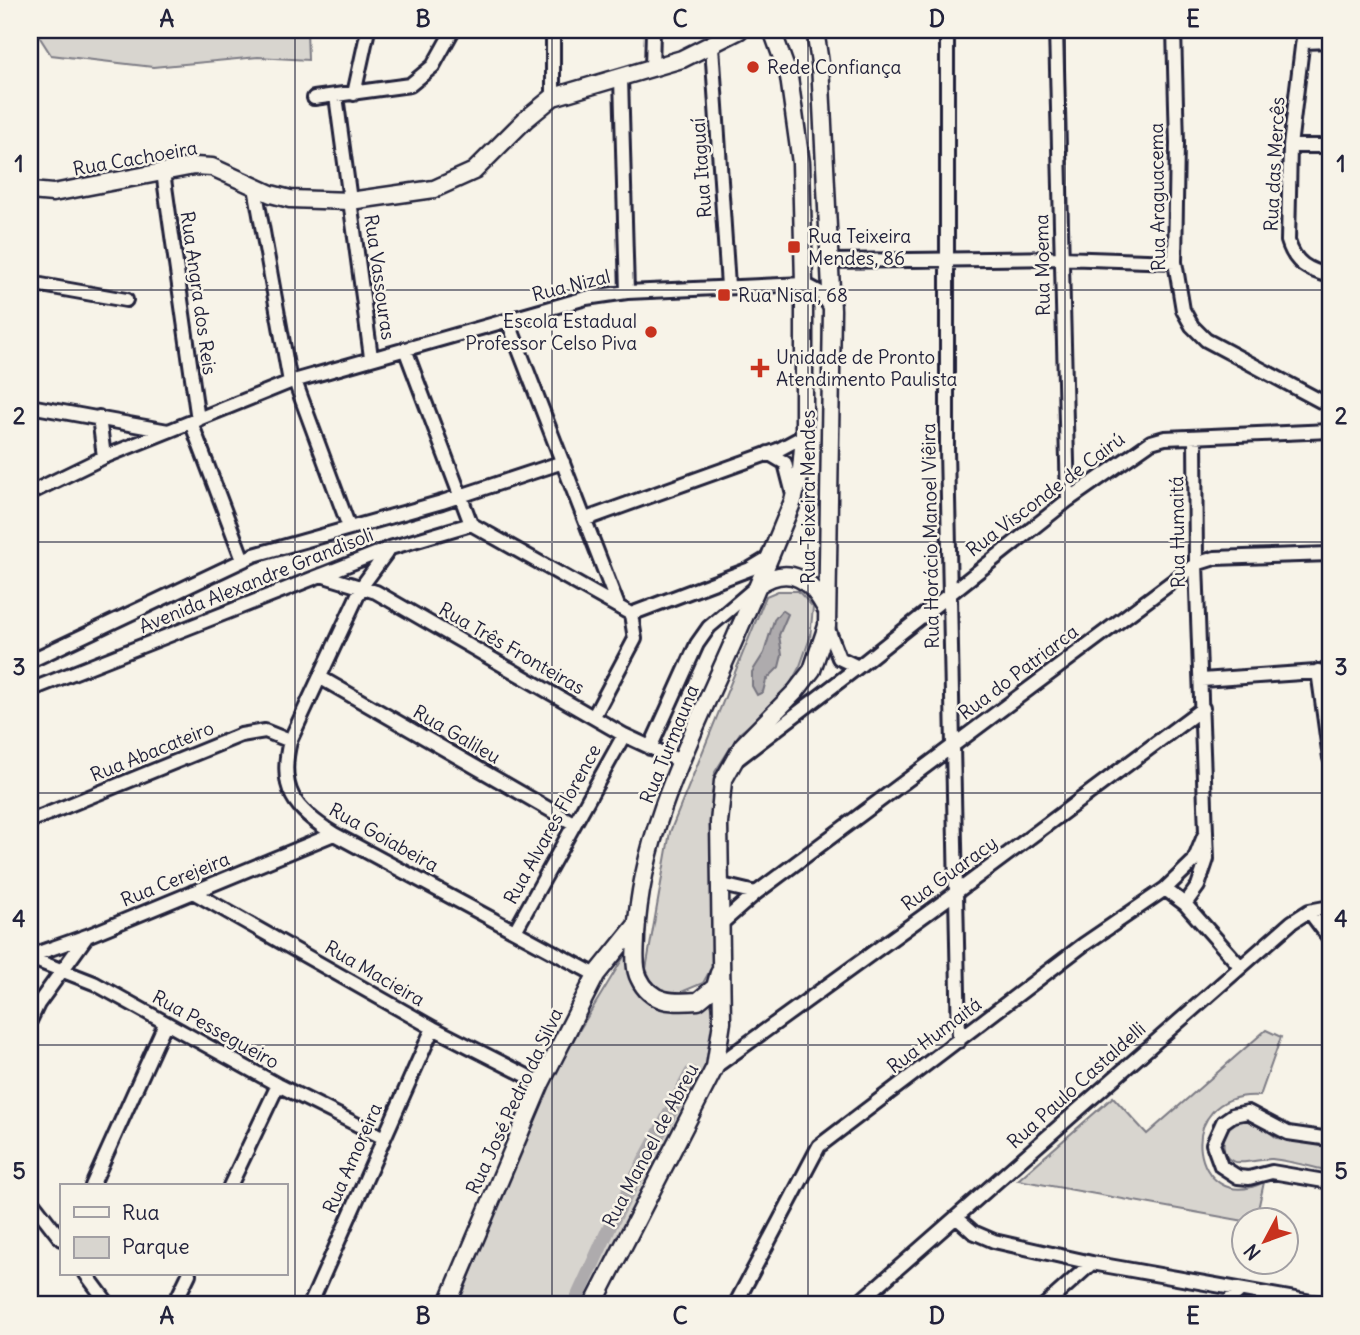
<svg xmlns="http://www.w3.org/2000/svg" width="1360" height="1335" font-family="Delius,sans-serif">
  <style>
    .green { fill: #d8d5cf; stroke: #7d7c85; stroke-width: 2 }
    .water { fill: #aeabad; stroke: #76747f; stroke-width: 2 }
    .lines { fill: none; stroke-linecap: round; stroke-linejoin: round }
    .canal { stroke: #aeabad; stroke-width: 14 }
    .street-casing { stroke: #22223b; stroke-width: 18 }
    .secondary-casing { stroke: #22223b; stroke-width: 21 }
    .street { stroke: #f7f3e8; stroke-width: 12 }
    .secondary { stroke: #f7f3e8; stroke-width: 16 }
    .grid { fill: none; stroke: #22223b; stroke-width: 2; stroke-opacity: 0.55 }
    .poi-dot { fill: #c8321e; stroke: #f7f3e8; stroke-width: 2.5 }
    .labels { text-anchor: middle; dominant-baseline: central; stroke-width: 5; stroke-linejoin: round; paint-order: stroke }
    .poi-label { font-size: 19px; fill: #22223b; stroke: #f7f3e8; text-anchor: start }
    .street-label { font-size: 19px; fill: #22223b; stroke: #f7f3e8 }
    .neatline { fill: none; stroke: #22223b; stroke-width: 2.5 }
    .grid-label { font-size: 23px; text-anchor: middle; font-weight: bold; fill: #22223b }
  </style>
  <rect width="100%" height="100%" fill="#f7f3e8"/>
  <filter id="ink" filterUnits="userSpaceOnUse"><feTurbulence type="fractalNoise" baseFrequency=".0143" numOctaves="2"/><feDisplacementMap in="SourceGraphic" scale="14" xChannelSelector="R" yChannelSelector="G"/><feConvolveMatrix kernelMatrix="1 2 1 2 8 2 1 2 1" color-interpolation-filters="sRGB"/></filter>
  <g filter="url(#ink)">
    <path class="green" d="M35,30H307L308,60L258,57L153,67L51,55Z
      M778,591H798L813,607L810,638L800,666L783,697L740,733L715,772L711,849L713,965L703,983L672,996L653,986L646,969L670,832L766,596Z
      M628,950L635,978L679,1007L711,1003L715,1018L712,1052L589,1305H458L549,1080Z
      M1266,1030L1281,1037L1260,1096C1169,1090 1192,1219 1264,1182L1256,1219L1244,1221L1018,1180L1113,1097L1147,1134Z
      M1242,1120L1256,1122L1277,1138L1330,1147V1171C1311,1167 1291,1161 1272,1159C1256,1158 1219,1176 1224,1139C1225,1129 1233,1124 1242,1120Z"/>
    <path class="water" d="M782,610L788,614L779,635L782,655L779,667L766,680L763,692L757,695L752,686V672L764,653L774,620Z"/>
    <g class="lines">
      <path class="canal" d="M578,1296L610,1226L691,1073"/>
      <defs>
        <path id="street" d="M553,30V97
          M947,30V449L959,1041
          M1056,30L1068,500
          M1174,30L1177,143L1175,262L1183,310L1192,326L1206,340L1330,406
          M1304,30L1290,146L1288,241C1295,264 1308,270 1330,276
          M1304,42L1330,41
          M712,46L728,286
          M652,69L653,30
          M621,78L627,292
          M354,94L368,30
          M336,96L371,357
          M314,98L410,85L433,66L453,30
          M1290,146H1330
          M163,172L198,420
          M255,187L290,382
          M831,261L1061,258L1175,262
          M30,283L126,300
          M508,321L618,606
          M405,349L471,524
          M295,381L349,527
          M30,406L168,431
          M99,417L104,457
          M191,422L243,560
          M768,453L785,463L793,494
          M30,493L104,457L290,382L586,298L627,292L804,284L821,293L832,310
          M586,519L778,450L804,436
          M471,524L631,614
          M390,548L362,586L290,741C278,789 294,809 334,834L596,975
          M321,575L376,592L624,735L682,762
          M631,614L750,569L770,557
          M827,626L839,658L858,667
          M30,661L254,555L442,502L563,462
          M1318,671L1330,758
          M321,678L573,823
          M1202,680L1330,671
          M30,690L390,548L471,524
          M594,716L635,639L631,614
          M650,748L697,644L709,627L755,588
          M739,758L858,667L1068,500L1151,442L1165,438L1330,431
          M30,821L241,735L265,731L290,741
          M722,885L756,893
          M1165,889L1185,904L1240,966
          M193,892L433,1028L541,1083
          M1185,904L1198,886L1207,859L1196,564L1195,437
          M1309,911L1330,939
          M723,922L756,893L1196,564L1215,558L1330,554
          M515,931L624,735
          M30,956L87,936L334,834
          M30,958L94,983L278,1085L382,1137
          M30,1021L38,1004L87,936
          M715,1067L958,891L1203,708
          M1330,1139L1288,1133L1248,1112L1233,1115L1223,1122L1213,1144L1221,1166L1238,1177L1249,1178L1272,1172L1330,1182
          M92,1186L165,1024
          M230,1186L278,1085
          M30,1199L61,1239
          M956,1217L973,1232L994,1241L1092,1263L1329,1305
          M86,1274L109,1305
          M174,1305L189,1274
          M310,1305L433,1028
          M735,1305L819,1146L1083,945L1165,889L1194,861L1204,836
          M856,1305L1292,922L1309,911L1330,907
          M1045,1305L1092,1263
          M1224,1305L1240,1290"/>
        <path id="secondary" d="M30,191L53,193L194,166L212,167L271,194L290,199L350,201L434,189L474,171L525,120L553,97L682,59L740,30
          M758,585C791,563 812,581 827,611
          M719,973L715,987L698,1001C674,1003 651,1004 639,978C633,966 636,950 636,936C641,828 697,727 739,629C758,587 775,544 793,501L801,470L804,436V284L801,163L789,77L772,30
          M447,1305L541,1083L596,975L637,924
          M593,1305L715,1067L722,1022L719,823L723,781L743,745L796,691L812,670L827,626L832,310L820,63L815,30"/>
      </defs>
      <use href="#street" class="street-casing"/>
      <use href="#secondary" class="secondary-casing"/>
      <use href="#street" class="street"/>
      <use href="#secondary" class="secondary"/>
    </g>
  </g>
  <path class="grid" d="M295,30V1305M552,30V1305M808,30V1305M1065,30V1305M30,290H1330M30,542H1330M30,793H1330M30,1045H1330"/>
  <g class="poi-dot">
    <circle cx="753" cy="67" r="7"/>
    <rect x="787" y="240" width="14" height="14" rx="3.5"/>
    <rect x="717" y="288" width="14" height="14" rx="3.5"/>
    <circle cx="651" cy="332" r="7"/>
    <path d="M756.5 357.5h7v7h7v7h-7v7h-7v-7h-7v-7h7z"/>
  </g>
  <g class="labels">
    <g class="poi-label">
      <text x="767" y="67">Rede Confiança</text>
      <text x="808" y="236">Rua Teixeira<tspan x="808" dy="22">Mendes, 86</tspan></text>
      <text x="738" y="295">Rua Nisal, 68</text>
      <text x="637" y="321" text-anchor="end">Escola Estadual<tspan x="637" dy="22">Professor Celso Piva</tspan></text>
      <text x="776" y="357">Unidade de Pronto<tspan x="776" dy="22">Atendimento Paulista</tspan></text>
    </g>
    <g class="street-label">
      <text transform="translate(135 158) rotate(-10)">Rua Cachoeira</text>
      <text transform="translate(1274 164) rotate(-87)">Rua das Mercês</text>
      <text transform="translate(701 168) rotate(-94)">Rua Itaguaí</text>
      <text transform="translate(1157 197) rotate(-91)">Rua Araguacema</text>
      <text transform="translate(1042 265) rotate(-91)">Rua Moema</text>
      <text transform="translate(380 277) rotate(82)">Rua Vassouras</text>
      <text transform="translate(571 285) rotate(-14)">Rua Nizal</text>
      <text transform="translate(199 293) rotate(82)">Rua Angra dos Reis</text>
      <text transform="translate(1045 494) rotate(-37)">Rua Visconde de Cairú</text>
      <text transform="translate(808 497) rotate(-90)">Rua Teixeira Mendes</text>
      <text transform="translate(1177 532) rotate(-91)">Rua Humaitá</text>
      <text transform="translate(930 536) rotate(-91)">Rua Horácio Manoel Viêira</text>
      <text transform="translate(256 580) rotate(-22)">Avenida Alexandre Grandisoli</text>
      <text transform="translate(512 648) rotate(30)">Rua Três Fronteiras</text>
      <text transform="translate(1018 672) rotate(-37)">Rua do Patriarca</text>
      <text transform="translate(457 734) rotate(30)">Rua Galileu</text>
      <text transform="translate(669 744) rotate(-68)">Rua Turmauna</text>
      <text transform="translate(152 751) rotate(-22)">Rua Abacateiro</text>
      <text transform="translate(552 824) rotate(-61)">Rua Alvares Florence</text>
      <text transform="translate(384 837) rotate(29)">Rua Goiabeira</text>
      <text transform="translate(949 873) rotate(-36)">Rua Guaracy</text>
      <text transform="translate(175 879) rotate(-22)">Rua Cerejeira</text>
      <text transform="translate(375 973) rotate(30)">Rua Macieira</text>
      <text transform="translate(216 1029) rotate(29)">Rua Pessegueiro</text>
      <text transform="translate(934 1035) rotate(-37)">Rua Humaitá</text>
      <text transform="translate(1076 1085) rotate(-42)">Rua Paulo Castaldelli</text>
      <text transform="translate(514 1101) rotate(-65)">Rua José Pedro da Silva</text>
      <text transform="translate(650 1145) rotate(-62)">Rua Manoel de Abreu</text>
      <text transform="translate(352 1158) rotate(-66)">Rua Amoreira</text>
    </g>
  </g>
  <rect width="1360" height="1335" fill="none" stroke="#f7f3e8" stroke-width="77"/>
  <rect x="60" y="1184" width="228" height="91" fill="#f7f3e8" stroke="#a29fa3" stroke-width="2"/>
  <rect x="74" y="1207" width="35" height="10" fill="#f7f3e8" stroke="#a29fa3" stroke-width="2"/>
  <text x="122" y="1220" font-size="21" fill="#22223b">Rua</text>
  <rect x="74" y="1237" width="35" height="21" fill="#d8d5cf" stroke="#a29fa3" stroke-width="2"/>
  <text x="122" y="1254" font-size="21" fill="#22223b">Parque</text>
  <g transform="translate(1265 1241) rotate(229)"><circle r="33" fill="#f7f3e8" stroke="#a29fa3" stroke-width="2"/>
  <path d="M0-5L12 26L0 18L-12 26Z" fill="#c8321e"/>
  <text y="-10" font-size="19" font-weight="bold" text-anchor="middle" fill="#22223b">N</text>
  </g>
  <rect x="38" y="38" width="1284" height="1258" class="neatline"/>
  <g class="grid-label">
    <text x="167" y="27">A</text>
    <text x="423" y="27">B</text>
    <text x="680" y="27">C</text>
    <text x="937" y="27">D</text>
    <text x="1193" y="27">E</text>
    <text x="19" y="172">1</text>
    <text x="1341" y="172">1</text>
    <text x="19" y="424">2</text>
    <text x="1341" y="424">2</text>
    <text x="19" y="675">3</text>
    <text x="1341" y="675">3</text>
    <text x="19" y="927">4</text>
    <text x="1341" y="927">4</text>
    <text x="19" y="1179">5</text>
    <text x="1341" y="1179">5</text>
    <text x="167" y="1324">A</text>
    <text x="423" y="1324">B</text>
    <text x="680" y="1324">C</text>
    <text x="937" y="1324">D</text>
    <text x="1193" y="1324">E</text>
  </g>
</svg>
